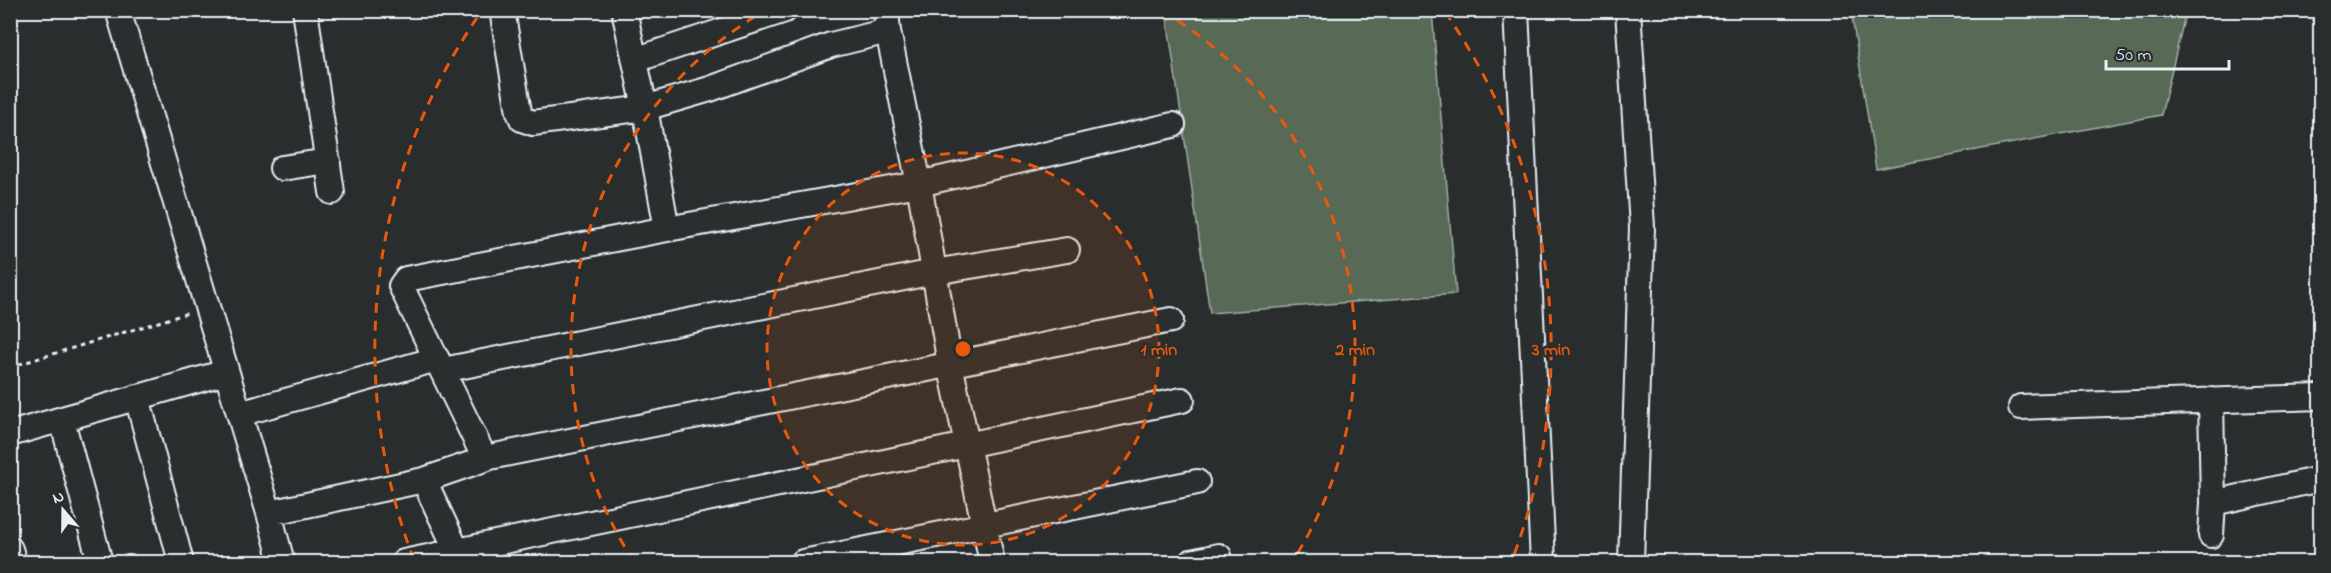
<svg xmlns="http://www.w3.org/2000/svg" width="2331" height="573" font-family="'Indie Flower',sans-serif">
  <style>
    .green { fill: #586b55; stroke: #a0aea6; stroke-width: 1.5 }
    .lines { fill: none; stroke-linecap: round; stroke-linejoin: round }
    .minor-casing { stroke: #e8f1f8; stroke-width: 28 }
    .path { stroke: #e8f1f8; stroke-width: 3; stroke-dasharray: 4.5 4.5; stroke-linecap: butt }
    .minor { stroke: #2a2d2e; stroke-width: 24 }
    .ring { fill: none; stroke: #e8590c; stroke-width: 3; stroke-dasharray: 10 8 }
    .centre { fill: #e8590c; stroke: #2a2d2e; stroke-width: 3 }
    .ring-label { font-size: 18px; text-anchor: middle; font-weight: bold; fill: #e8590c; stroke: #2a2d2e; stroke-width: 4.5; stroke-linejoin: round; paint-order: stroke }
  </style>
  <rect width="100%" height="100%" fill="#2a2d2e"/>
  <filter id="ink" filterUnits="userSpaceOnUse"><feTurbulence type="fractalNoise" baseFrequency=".0167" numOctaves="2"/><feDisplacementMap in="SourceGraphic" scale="12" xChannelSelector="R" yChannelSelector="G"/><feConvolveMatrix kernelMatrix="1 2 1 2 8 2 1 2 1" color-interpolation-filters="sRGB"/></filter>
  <g filter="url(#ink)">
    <path class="green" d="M1166,11H1432L1456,294L1210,313Z
      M1851,11V10L2186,11L2161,115L1876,169Z"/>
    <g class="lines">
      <defs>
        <path id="minor" d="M118,10L269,513L282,562
          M305,10L332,192
          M502,10L519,112L522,119L533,123L645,108L710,89L831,45L888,31
          M624,10L645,108L667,229
          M886,10L888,31L919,184L950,364L992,562
          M1516,10L1543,562
          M1628,10L1642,227L1631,562
          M635,60L785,10
          M282,168L328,161
          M443,370L934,272L1067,250
          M137,397L181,562
          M2211,400L2213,503
          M2021,407L2320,397
          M239,414L437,359
          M62,420L100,562
          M10,434L226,372
          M485,458L1171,320
          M424,480L462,562
          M269,513L424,480L485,459L401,286L406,279L667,229L919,184L1173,125
          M2211,535L2213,503L2320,479
          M10,549L14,562
          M404,562L1182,400
          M803,562L1197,482
          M1191,562L1219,556"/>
      </defs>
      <use href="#minor" class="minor-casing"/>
      <path class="path" d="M10,367L188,313"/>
      <use href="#minor" class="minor"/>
    </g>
  </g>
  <circle cx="963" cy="349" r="196" fill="#e8590c" fill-opacity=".12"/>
  <g class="ring">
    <circle cx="963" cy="349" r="196"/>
    <path d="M634 562A392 392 0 0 1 764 11M1162 11A392 392 0 0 1 1292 562"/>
    <path d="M414 560A588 588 0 0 1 481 12M1445 12A588 588 0 0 1 1512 560"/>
  </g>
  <circle cx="963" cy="349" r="9" class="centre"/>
  <g class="ring-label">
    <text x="1159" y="355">1 min</text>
    <text x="1355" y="355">2 min</text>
    <text x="1551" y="355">3 min</text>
  </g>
  <rect width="2331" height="573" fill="none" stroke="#2a2d2e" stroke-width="36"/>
  <rect x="18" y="18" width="2295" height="537" fill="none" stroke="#e8f1f8" stroke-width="2" filter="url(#ink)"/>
  <g transform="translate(63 510) rotate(340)" stroke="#2a2d2e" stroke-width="4.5" paint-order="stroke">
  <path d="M0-4.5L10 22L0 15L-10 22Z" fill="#e8f1f8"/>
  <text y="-9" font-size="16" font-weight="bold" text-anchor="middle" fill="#e8f1f8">N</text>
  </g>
  <path d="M2106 60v9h123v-9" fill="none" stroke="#e8f1f8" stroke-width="3"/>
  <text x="2115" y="60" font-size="18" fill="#e8f1f8" stroke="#2a2d2e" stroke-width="4.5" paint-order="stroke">50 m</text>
</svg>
